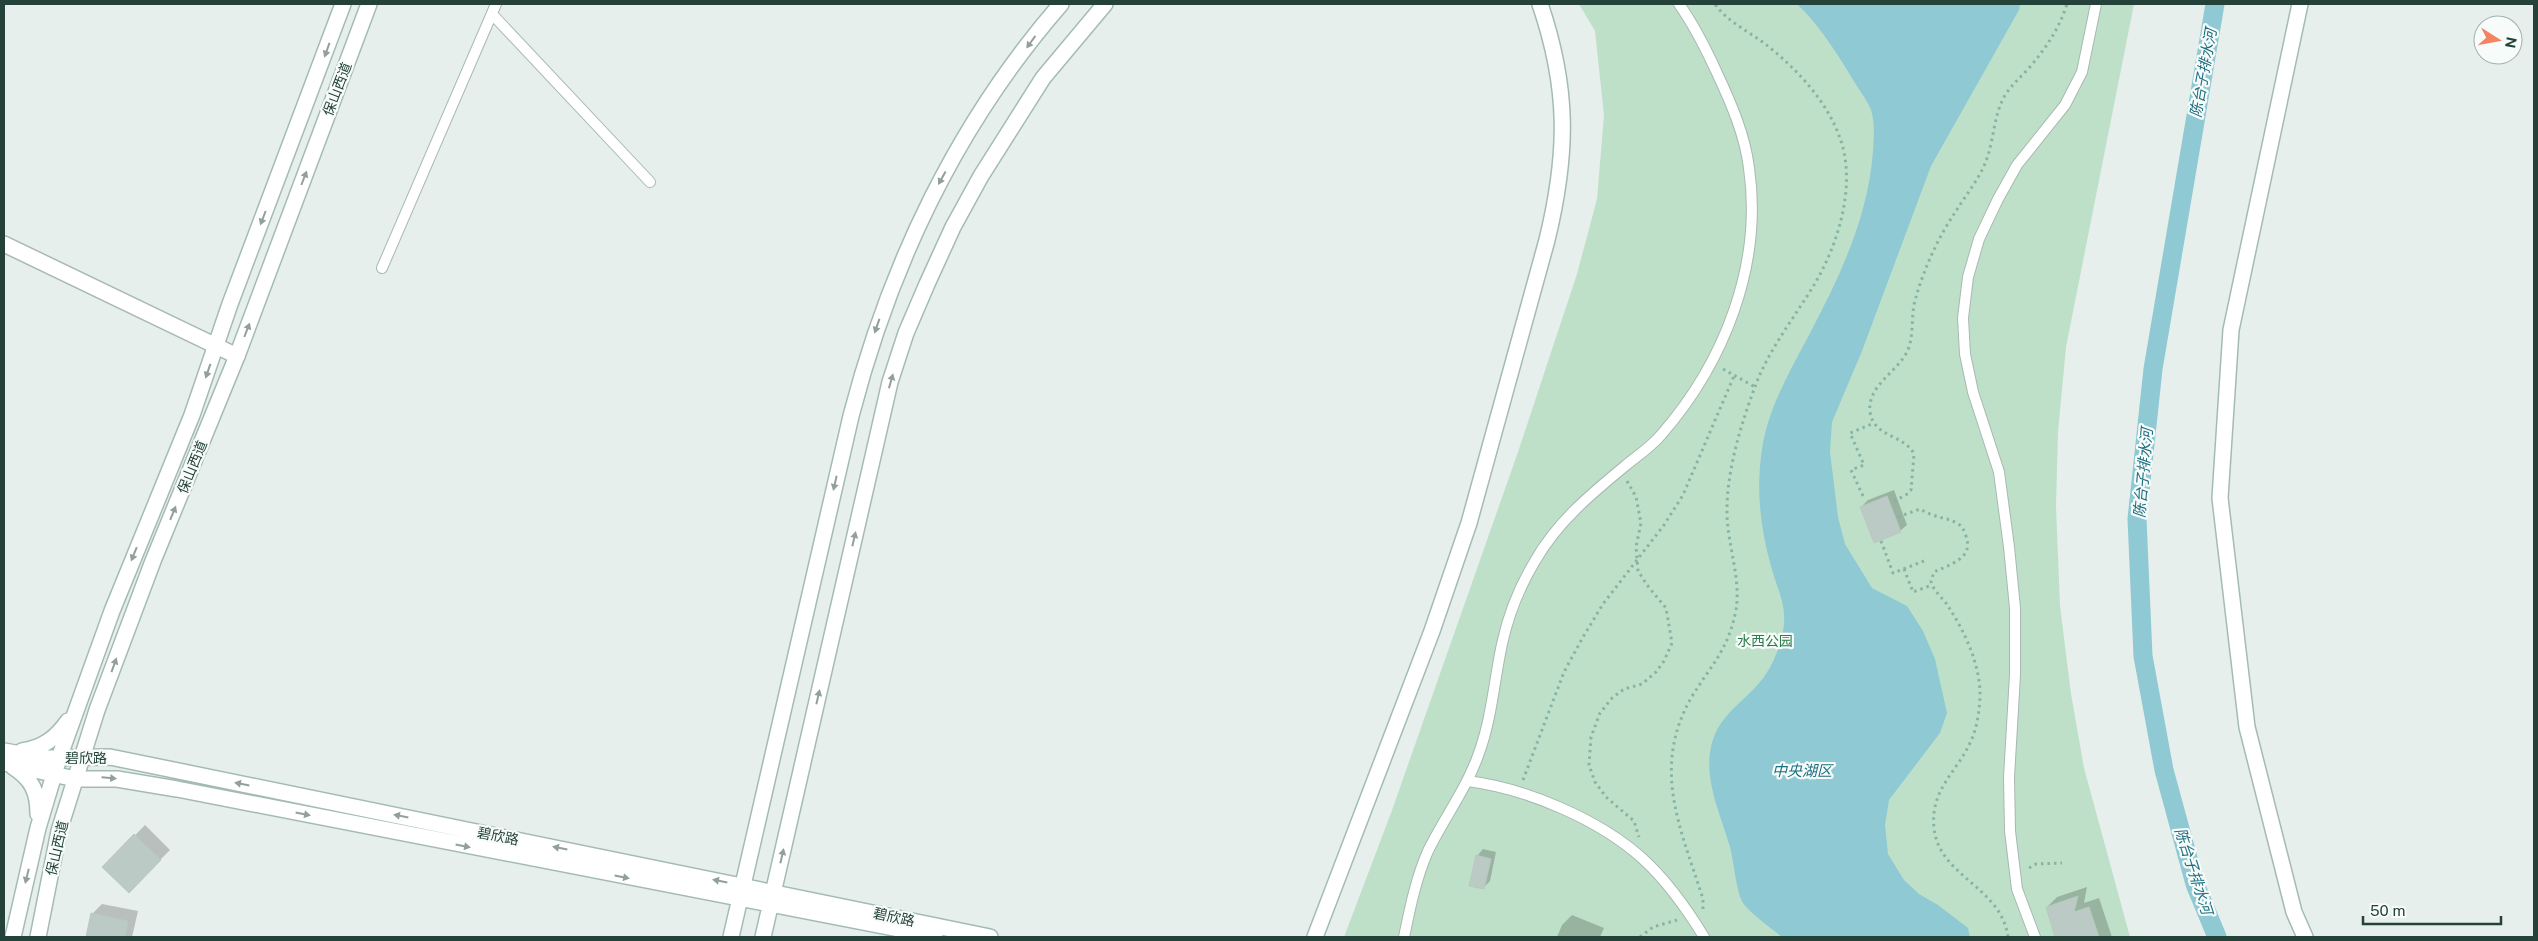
<svg xmlns="http://www.w3.org/2000/svg" width="2538" height="941" font-family="'Public Sans','Noto Sans SC',sans-serif">
  <style>
    .green { fill: #bfe0c8 }
    .water { fill: #8ec9d4 }
    .shadow { fill: #0003 }
    .lines { fill: none; stroke-linecap: round; stroke-linejoin: round }
    .canal { stroke: #8ec9d4; stroke-width: 19 }
    .building { fill: #bbcac4; stroke: #b8c9c2 }
    .lane-casing { stroke: #a8b8b2; stroke-width: 12 }
    .street-casing { stroke: #a8b8b2; stroke-width: 18 }
    .secondary-casing { stroke: #a4bbb3; stroke-width: 18 }
    .path { stroke: #86b3a5; stroke-width: 3; stroke-dasharray: 2.5 4; stroke-linecap: butt }
    .lane { stroke: #fff; stroke-width: 10 }
    .street { stroke: #fff; stroke-width: 15 }
    .secondary { stroke: #fff; stroke-width: 15 }
    .oneway { fill: #92a09c }
    .labels { text-anchor: middle; dominant-baseline: central; stroke-width: 4.5; stroke-linejoin: round; paint-order: stroke }
    .street-label { font-size: 14px; fill: #24423a; stroke: #f7fbf9 }
    .park-label { font-size: 14px; fill: #2d7a4b; stroke: #f7fbf9 }
    .water-label { font-size: 15px; font-style: italic; fill: #1c6f80; stroke: #f7fbf9 }
  </style>
  <rect width="100%" height="100%" fill="#e6efeb"/>
  <path class="green" d="M1579,4H2134L2066,347L2058,432L2056,506L2060,606L2071,694L2084,768L2130,937H1344L1391,813L1518,452L1577,274L1597,199L1604,115L1595,31Z"/>
  <path class="water" d="M1797,4H2020L2019,10L1931,166L1862,351L1832,422L1830,452L1838,517L1845,544L1872,588L1907,606L1923,631L1935,659L1947,713L1940,733L1889,800L1885,825L1888,854L1904,880L1919,894L1938,905L1968,928L1970,937H1782C1771,928 1751,914 1743,903C1736,891 1734,862 1730,847C1719,809 1697,767 1718,728C1729,709 1747,698 1760,682C1771,669 1778,652 1782,636C1789,607 1778,593 1771,566C1760,527 1756,489 1762,449C1768,408 1790,371 1809,335C1840,276 1868,218 1873,151C1874,138 1875,122 1871,110C1867,100 1860,91 1855,83C1838,55 1821,27 1797,4Z"/>
  <path class="shadow" d="M1894,490L1907,525L1900,531L1861,507L1868,500Z
    M145,825L170,850L129,891L104,867Z
    M1483,849L1496,852L1490,881L1483,888L1477,856Z
    M2087,887L2084,903L2099,898L2112,937H2057L2047,907L2057,897Z
    M102,904L138,911L132,937H87L92,914Z
    M1572,915L1604,928L1600,937H1557L1562,925Z"/>
  <g class="lines">
    <path class="canal" d="M2215,4L2153,369L2137,519L2143,656L2164,770L2195,884L2217,937"/>
  </g>
  <path class="building" d="M1887,496L1901,532L1874,543L1860,507Z
    M134,834L161,860L129,893L102,867Z
    M1476,855L1491,859L1484,889L1469,886Z
    M2078,896L2074,912L2089,907L2099,937H2055L2046,907Z
    M91,913L128,921L125,937H86Z"/>
  <g class="lines">
    <defs>
      <path id="lane" d="M492,14L650,182
        M382,268L496,4
        M1467,781C1525,788 1599,819 1643,859C1667,881 1687,909 1704,937
        M1404,937C1410,908 1416,878 1428,851C1444,818 1467,788 1479,753C1492,717 1494,681 1502,644C1508,616 1520,586 1535,561C1557,522 1591,494 1625,466C1637,456 1651,447 1661,435C1724,363 1763,265 1749,168C1745,135 1731,103 1717,73C1706,49 1694,25 1679,4
        M2035,937L2017,889L2010,831L2009,777L2015,675V608L2009,547L1999,472L1973,392L1965,354L1963,318L1968,277L1979,239L1998,199L2017,165L2065,105L2082,72L2096,4"/>
      <path id="street" d="M4,244L237,356"/>
      <path id="secondary" d="M2300,4L2231,330L2220,498L2247,727L2294,912L2305,937
        M4,751L44,758L110,757L990,937
        M22,751C43,748 56,738 68,721
        M4,763L75,779H117L177,789L935,936
        M13,767C32,779 38,792 38,814
        M13,937L38,828L59,758L112,611L192,415L230,304L343,4
        M38,937L59,831L97,710L153,561L237,356L369,4
        M731,937L851,416C890,265 958,122 1061,4
        M763,937L890,382L906,333L927,284L953,227L981,176L1043,78L1105,4
        M1315,937L1432,631L1469,523L1547,240C1568,153 1569,89 1540,4"/>
    </defs>
    <use href="#lane" class="lane-casing"/>
    <use href="#street" class="street-casing"/>
    <use href="#secondary" class="secondary-casing"/>
    <path class="path" d="M1723,369L1755,387
      M1627,481L1636,497L1641,523L1636,547L1638,571L1647,585L1666,608L1672,643L1664,661L1656,672L1642,684L1624,689L1612,698L1600,713L1591,737L1589,765L1595,782L1606,797L1634,821L1639,837
      M1863,496L1851,470L1864,465L1850,433L1874,423
      M1894,501L1906,495L1911,490L1914,454C1904,434 1874,438 1870,412C1867,386 1896,373 1907,352C1915,335 1910,315 1916,297C1924,269 1938,238 1954,214C1964,198 1976,183 1984,166C1994,144 1993,117 2004,97C2011,85 2020,78 2029,68C2046,48 2059,29 2067,4
      M1898,517L1920,509C1935,518 1945,517 1957,523C1962,526 1964,530 1966,536C1974,559 1950,564 1934,572L1931,581C1933,591 1943,598 1948,606C1965,632 1981,666 1980,698C1979,713 1977,729 1970,743C1956,773 1930,790 1934,828C1939,877 2001,886 2008,937
      M1881,541L1893,573L1924,561
      M1904,569L1913,592L1932,585
      M1523,780L1564,672L1583,637L1603,604L1664,525L1683,495L1734,376
      M2029,868L2036,864L2062,863
      M1703,909V899C1681,829 1651,769 1691,698C1711,665 1728,651 1736,610C1741,578 1728,547 1727,515C1726,472 1741,424 1756,384C1770,348 1794,318 1814,285C1838,245 1856,187 1841,141C1829,104 1799,71 1769,47C1751,32 1728,23 1715,4
      M1640,937L1653,927L1677,920"/>
    <use href="#lane" class="lane"/>
    <use href="#street" class="street"/>
    <use href="#secondary" class="secondary"/>
  </g>
  <defs><path id="oneway-solid" d="M-6-.8H1V-3.2L6.5 0L1 3.2V.8H-6Z" transform="scale(1.25)"/></defs>
  <g class="oneway">
    <use href="#oneway-solid" transform="translate(1031 42) rotate(126)"/>
    <use href="#oneway-solid" transform="translate(327 50) rotate(110)"/>
    <use href="#oneway-solid" transform="translate(304 178) rotate(-69)"/>
    <use href="#oneway-solid" transform="translate(942 178) rotate(119)"/>
    <use href="#oneway-solid" transform="translate(263 218) rotate(111)"/>
    <use href="#oneway-solid" transform="translate(877 326) rotate(109)"/>
    <use href="#oneway-solid" transform="translate(247 330) rotate(-69)"/>
    <use href="#oneway-solid" transform="translate(208 371) rotate(109)"/>
    <use href="#oneway-solid" transform="translate(891 381) rotate(-74)"/>
    <use href="#oneway-solid" transform="translate(835 483) rotate(103)"/>
    <use href="#oneway-solid" transform="translate(173 513) rotate(-68)"/>
    <use href="#oneway-solid" transform="translate(854 539) rotate(-77)"/>
    <use href="#oneway-solid" transform="translate(134 554) rotate(112)"/>
    <use href="#oneway-solid" transform="translate(114 665) rotate(-70)"/>
    <use href="#oneway-solid" transform="translate(818 697) rotate(-77)"/>
    <use href="#oneway-solid" transform="translate(109 778) rotate(5)"/>
    <use href="#oneway-solid" transform="translate(242 784) rotate(-169)"/>
    <use href="#oneway-solid" transform="translate(303 814) rotate(11)"/>
    <use href="#oneway-solid" transform="translate(401 816) rotate(-169)"/>
    <use href="#oneway-solid" transform="translate(463 846) rotate(11)"/>
    <use href="#oneway-solid" transform="translate(560 848) rotate(-169)"/>
    <use href="#oneway-solid" transform="translate(782 856) rotate(-77)"/>
    <use href="#oneway-solid" transform="translate(27 876) rotate(104)"/>
    <use href="#oneway-solid" transform="translate(622 877) rotate(11)"/>
    <use href="#oneway-solid" transform="translate(720 881) rotate(-169)"/>
  </g>
  <g class="labels">
    <g class="street-label">
      <text transform="translate(337 89) rotate(-69)">保山西道</text>
      <text transform="translate(192 467) rotate(-68)">保山西道</text>
      <text x="86" y="758">碧欣路</text>
      <text transform="translate(498 836) rotate(11)">碧欣路</text>
      <text transform="translate(57 848) rotate(-77)">保山西道</text>
      <text transform="translate(894 917) rotate(12)">碧欣路</text>
    </g>
    <g class="park-label">
      <text x="1765" y="641">水西公园</text>
    </g>
    <g class="water-label">
      <text transform="translate(2203 73) rotate(-80)">陈台子排水河</text>
      <text transform="translate(2143 473) rotate(-85)">陈台子排水河</text>
      <text x="1802" y="770">中央湖区</text>
      <text transform="translate(2194 871) rotate(72)">陈台子排水河</text>
    </g>
  </g>
  <rect width="2538" height="941" fill="none" stroke="#24423a" stroke-width="10"/>
  <g transform="translate(2498 40) rotate(101)"><circle r="24" fill="#f7fbf9" stroke="#a3b1ad"/>
  <path d="M0-4L9 19L0 12L-9 19Z" fill="#f4845f"/>
  <text y="-8" font-size="14" font-weight="bold" text-anchor="middle" fill="#24423a">N</text>
  </g>
  <path d="M2363 916v8h138v-8" fill="none" stroke="#24423a" stroke-width="2.5"/>
  <text x="2370" y="916" font-size="15" fill="#24423a" stroke="#f7fbf9" stroke-width="4" paint-order="stroke">50 m</text>
</svg>
